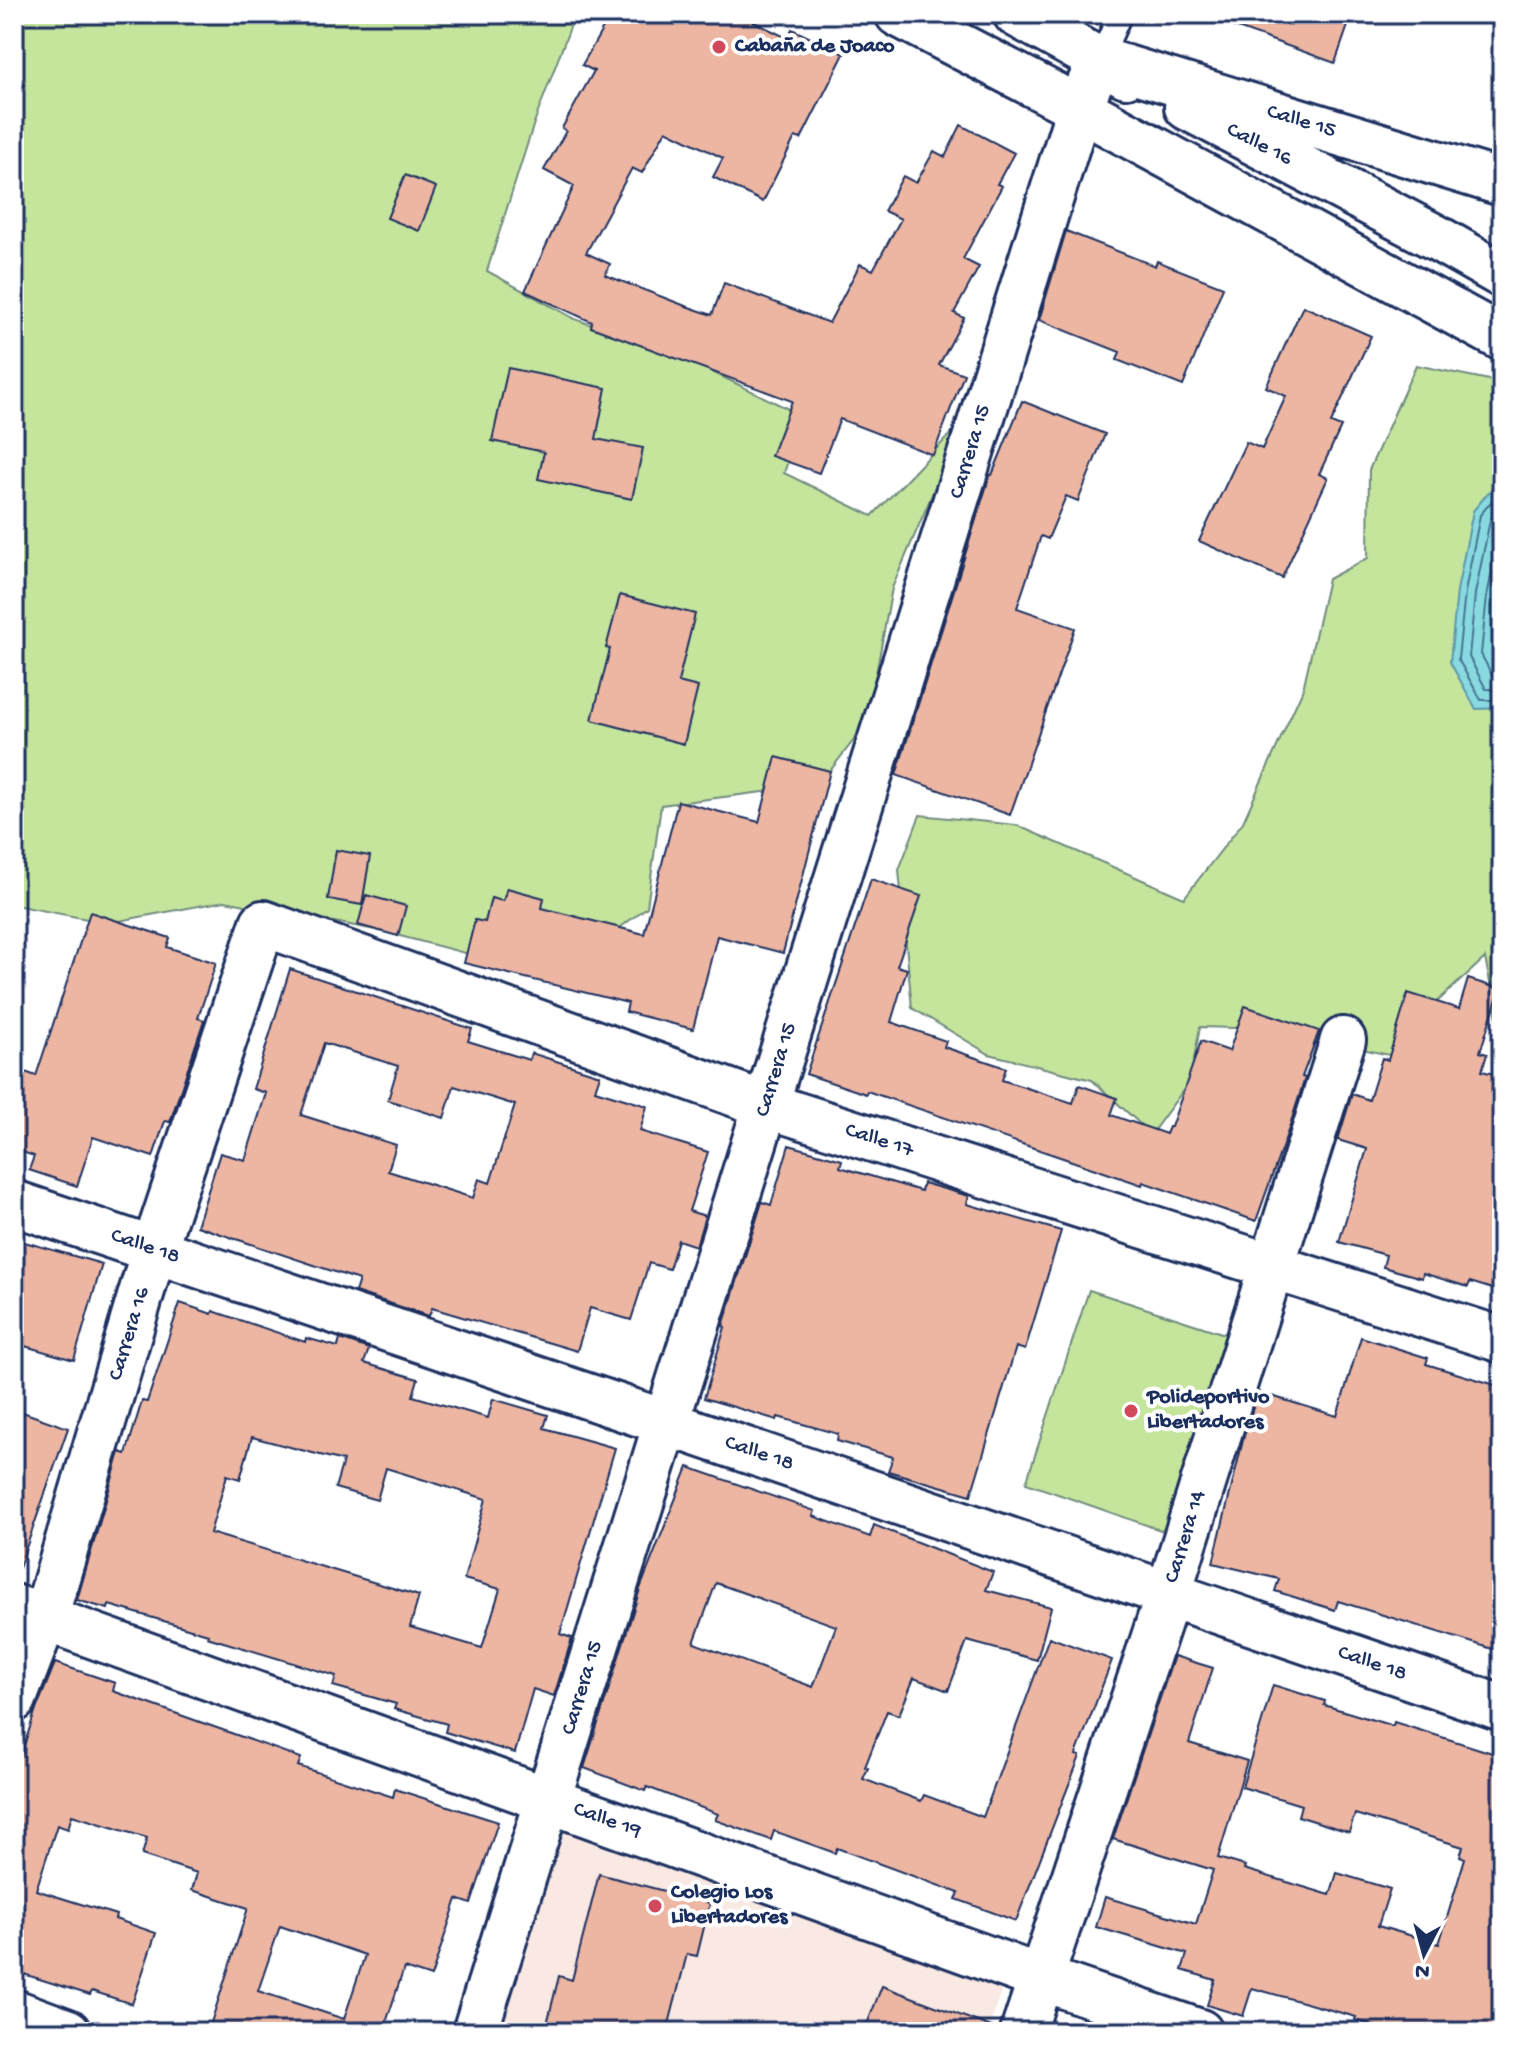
<svg xmlns="http://www.w3.org/2000/svg" width="1516" height="2046" font-family="'Gochi Hand',sans-serif">
  <style>
    .built { fill: #fae9e3 }
    .green { fill: #c5e59d; stroke: #708a7e; stroke-width: 2 }
    .water { fill: #88dae0; stroke: #5c96ac; stroke-width: 2 }
    .lines { fill: none; stroke-linecap: round; stroke-linejoin: round }
    .shore { stroke: #477392; stroke-width: 2 }
    .building { fill: #edb6a3; stroke: #1b2f5e; stroke-width: 2; fill-rule: evenodd }
    .lane-casing { stroke: #1b2f5e; stroke-width: 28 }
    .street-casing { stroke: #1b2f5e; stroke-width: 50 }
    .secondary-casing { stroke: #1b2f5e; stroke-width: 50 }
    .lane { stroke: #fff; stroke-width: 22 }
    .street { stroke: #fff; stroke-width: 44 }
    .secondary { stroke: #fff; stroke-width: 44 }
    .poi-dot { fill: #d1495b; stroke: #fff; stroke-width: 3 }
    .labels { text-anchor: middle; dominant-baseline: central; stroke-width: 8; stroke-linejoin: round; paint-order: stroke }
    .poi-label { font-size: 22px; font-weight: bold; fill: #1b2f5e; stroke: #fff; text-anchor: start }
    .street-label { font-size: 22px; fill: #1b2f5e; stroke: #fff }
  </style>
  <rect width="100%" height="100%" fill="#fff"/>
  <filter id="ink" filterUnits="userSpaceOnUse"><feTurbulence type="fractalNoise" baseFrequency=".0125" numOctaves="2"/><feDisplacementMap in="SourceGraphic" scale="16" xChannelSelector="R" yChannelSelector="G"/><feConvolveMatrix kernelMatrix="1 2 1 2 8 2 1 2 1" color-interpolation-filters="sRGB"/></filter>
  <g filter="url(#ink)">
    <path class="built" d="M555,1823L1002,1989L988,2032H496Z"/>
    <path class="green" d="M14,14H575L534,123L487,271L575,319L679,356L803,416L784,473L872,516L964,420L892,588L867,723L819,785L661,805L647,907L556,977L381,931L225,901L108,923L14,905Z
      M1416,365L1489,380L1502,388V1068L1497,1017L1485,958L1438,1001L1389,1055L1271,1029L1200,1027L1190,1081L1151,1134L1092,1080L989,1054L912,1008L899,870L920,815L1016,825L1184,898L1243,822L1303,689L1328,579L1368,558L1369,470Z
      M1089,1290L1237,1338L1172,1534L1026,1483Z"/>
    <path class="water" d="M1502,476V708L1476,709L1450,662L1457,591L1473,511Z"/>
    <g class="lines">
      <path class="shore" d="M1502,489L1480,515L1465,592L1458,659L1481,700H1502
        M1502,504L1490,520L1475,594L1469,657L1486,689L1502,690
        M1502,523L1487,596L1481,654L1493,677L1502,678"/>
    </g>
    <path class="building" d="M611,14H738L787,38L792,29L844,54L801,139L795,137L763,202L713,177L723,158L666,130L642,173L632,168L586,253L610,264L605,275L683,305L712,315L724,283L829,323L860,264L873,270L901,219L884,211L903,176L916,183L934,151L945,157L961,125L1014,153L997,184L1002,186L963,259L979,267L954,313L964,318L939,365L964,374L933,455L840,419L819,473L771,456L792,401L591,327L592,322L525,291L574,186L544,170L566,131L562,128L594,71L582,65Z
      M1211,14H1352L1335,63L1210,18Z
      M405,175L436,187L419,231L387,218Z
      M1066,231L1155,266L1157,261L1223,287L1183,386L1117,360L1120,352L1039,320Z
      M1303,306L1371,336L1331,423L1341,427L1319,474L1328,478L1282,578L1199,541L1246,442L1262,449L1286,396L1266,387Z
      M508,368L606,388L596,439L643,448L632,499L538,479L544,452L492,441Z
      M1022,401L1105,434L1078,501L1066,496L1048,539L1041,536L1017,608L1075,628L1010,815L896,775L990,475H992Z
      M620,595L695,614L678,682L698,687L684,744L592,720L610,649L606,648Z
      M776,757L830,771L783,953L717,936L693,1029L626,1012L628,1003L464,963L475,920L485,922L491,898L503,901L507,888L544,898L542,908L644,934L678,801L759,822Z
      M336,850L370,856L362,905L328,899Z
      M871,879L921,896L897,966L907,969L891,1022L946,1041L944,1047L1006,1068L1002,1080L1073,1103L1079,1085L1117,1098L1111,1115L1166,1134L1169,1127H1171L1201,1041L1229,1051L1245,1006L1319,1031L1302,1077L1305,1078L1289,1128L1256,1221L1143,1182L1142,1185L867,1091L866,1094L806,1074Z
      M366,895L406,906L398,936L358,925Z
      M90,912L170,938L167,947L216,963L198,1018L204,1020L170,1122L165,1121L153,1157L93,1137L77,1186L29,1170L34,1156L14,1149V1068L36,1076Z
      M290,969L472,1029L468,1041L529,1060L531,1053L600,1075L595,1090L647,1106L640,1131L708,1152L689,1211L705,1216L696,1246L678,1240L669,1269L649,1263L631,1320L590,1308L577,1351L432,1308L429,1316L355,1292L359,1280L197,1226L220,1153L245,1160L266,1093L253,1089ZM324,1043L398,1066L388,1100L444,1118L454,1086L515,1105L490,1183L479,1179L473,1198L388,1171L396,1145L301,1115Z
      M1468,979L1500,989L1480,1052L1487,1054L1482,1071L1502,1076V1292L1470,1282L1468,1287L1423,1273L1422,1278L1383,1267L1386,1255L1339,1242L1367,1149L1338,1140L1352,1094L1369,1100L1382,1058L1388,1060L1408,993L1459,1009Z
      M789,1145L842,1160L840,1167L921,1191L923,1183L969,1196L967,1204L1061,1231L1025,1350L1016,1347L971,1495L888,1471L893,1457L837,1441L838,1434L778,1417L777,1420L704,1398L725,1327L723,1326L762,1202L771,1205Z
      M14,1239L102,1264L74,1360L14,1343Z
      M180,1303L212,1314L213,1311L305,1342L306,1338L338,1347L340,1339L369,1349L364,1363L418,1379L413,1396L488,1418L493,1399L548,1415L544,1428L615,1448L560,1634L572,1638L554,1696L533,1689L515,1753L445,1732L447,1724L394,1709L396,1704L333,1686L336,1676L207,1637L208,1634L109,1605L108,1609L77,1600L120,1452L126,1454L142,1401L147,1402ZM252,1437L343,1461L335,1488L377,1500L386,1468L486,1499L464,1579L500,1589L482,1648L410,1627L419,1596L210,1533L227,1475L240,1479Z
      M1361,1337L1428,1358L1426,1364L1502,1387V1652L1338,1601L1335,1610L1275,1591L1279,1579L1213,1563L1244,1436L1258,1392L1337,1416Z
      M14,1409L68,1428L19,1568H14Z
      M688,1467L815,1511L813,1516L870,1537L874,1525L927,1546L993,1572L986,1590L1051,1607L1037,1660L967,1641L948,1691L914,1678L899,1715L887,1711L865,1767L868,1768L863,1779L921,1801L924,1795L983,1817L1049,1637L1112,1660L1076,1755L1080,1756L1016,1921L956,1899L959,1893L837,1848L835,1853L774,1831L771,1840L715,1820L718,1814L647,1787L645,1791L584,1768L640,1589ZM716,1583L836,1626L813,1687L694,1643Z
      M1174,1656L1213,1668L1189,1743L1247,1761L1218,1858L1245,1866L1244,1869L1330,1895L1337,1873L1390,1889L1378,1926L1439,1944L1465,1858L1460,1856L1463,1847L1355,1814L1349,1832L1298,1816L1301,1805L1242,1787L1273,1685L1325,1701L1324,1705L1393,1726L1394,1722L1502,1756V2032H1394L1355,2020L1356,2017L1252,1988L1243,2016L1207,2005L1215,1980L1182,1970L1187,1954L1096,1927L1105,1897L1196,1924L1213,1870L1113,1839Z
      M55,1663L115,1683L113,1691L301,1758L298,1766L393,1797L395,1789L498,1822L471,1904L457,1899L431,1977L404,1968L383,2032H208L248,1908L192,1890L197,1873L142,1855L147,1838L72,1815L68,1829L57,1825L36,1890L116,1915L115,1919L156,1933L132,2004L92,1991L90,1995L14,1971V1776L35,1712ZM280,1926L365,1955L344,2019L258,1991Z
      M599,1874L710,1903L697,1956L687,1954L667,2032H545L559,1976L572,1980Z
      M882,1986L997,2029L996,2032H864Z"/>
    <g class="lines">
      <defs>
        <path id="lane" d="M1100,60L1120,14"/>
        <path id="street" d="M14,1203L667,1423L1502,1708
          M14,1607L1041,1978L1200,2032
          M14,1699L45,1618L154,1250L263,923L766,1105L1502,1340
          M14,2012L68,2032
          M1023,2032L1168,1595L1343,1040"/>
        <path id="secondary" d="M898,14L1079,108L1502,338
          M1016,14L1126,75
          M1187,107L1437,238L1502,275
          M475,2032L1079,108L1100,60L1502,183"/>
      </defs>
      <use href="#lane" class="lane-casing"/>
      <use href="#street" class="street-casing"/>
      <use href="#secondary" class="secondary-casing"/>
      <use href="#lane" class="lane"/>
      <use href="#street" class="street"/>
      <use href="#secondary" class="secondary"/>
    </g>
  </g>
  <g class="poi-dot">
    <circle cx="719" cy="47" r="8"/>
    <circle cx="1131" cy="1411" r="8"/>
    <circle cx="655" cy="1906" r="8"/>
  </g>
  <g class="labels">
    <g class="poi-label">
      <text x="735" y="47">Cabaña de Joaco</text>
      <text x="1147" y="1398">Polideportivo<tspan x="1147" dy="25">Libertadores</tspan></text>
      <text x="671" y="1893">Colegio Los<tspan x="671" dy="25">Libertadores</tspan></text>
    </g>
    <g class="street-label">
      <text transform="translate(1301 122) rotate(17)">Calle 15</text>
      <text transform="translate(1259 145) rotate(27)">Calle 16</text>
      <text transform="translate(971 452) rotate(-73)">Carrera 15</text>
      <text transform="translate(777 1070) rotate(-73)">Carrera 15</text>
      <text transform="translate(879 1141) rotate(18)">Calle 17</text>
      <text transform="translate(145 1247) rotate(19)">Calle 18</text>
      <text transform="translate(130 1334) rotate(-73)">Carrera 16</text>
      <text transform="translate(759 1454) rotate(19)">Calle 18</text>
      <text transform="translate(1186 1537) rotate(-73)">Carrera 14</text>
      <text transform="translate(1372 1664) rotate(19)">Calle 18</text>
      <text transform="translate(583 1688) rotate(-73)">Carrera 15</text>
      <text transform="translate(607 1821) rotate(20)">Calle 19</text>
    </g>
  </g>
  <rect width="1516" height="2046" fill="none" stroke="#fff" stroke-width="48"/>
  <rect x="24" y="24" width="1468" height="1998" fill="none" stroke="#1b2f5e" stroke-width="3" filter="url(#ink)"/>
  <g transform="translate(1424 1954) rotate(186)" stroke="#ffffff" stroke-width="6" paint-order="stroke">
  <path d="M0-6L14 30L0 20L-14 30Z" fill="#1b2f5e"/>
  <text y="-12" font-size="22" font-weight="bold" text-anchor="middle" fill="#1b2f5e">N</text>
  </g>
</svg>
